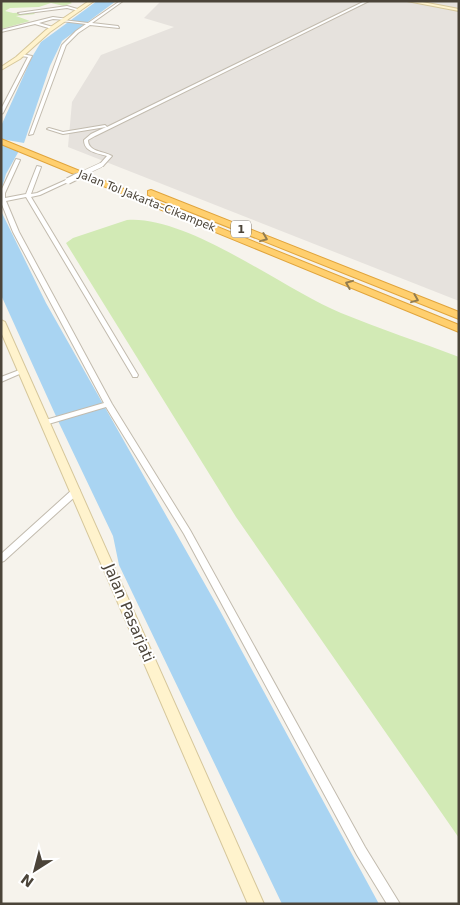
<svg xmlns="http://www.w3.org/2000/svg" width="460" height="905" font-family="'DejaVu Sans',sans-serif">
  <style>
    .industrial { fill: #e6e2dd }
    .green { fill: #d2eab5 }
    .water { fill: #a9d4f2 }
    .lines { fill: none; stroke-linecap: round; stroke-linejoin: round }
    .street-casing { stroke: #c2bbae; stroke-width: 2 }
    .secondary-casing { stroke: #d6c79b; stroke-width: 2 }
    .highway-casing { stroke: #e0a43c; stroke-width: 2 }
    .street { fill: #fff; fill-rule: evenodd }
    .secondary { fill: #fff3cd; fill-rule: evenodd }
    .highway { fill: #ffcf6e; fill-rule: evenodd }
    .street-bridge-far1-casing { stroke: #c2bbae; stroke-width: 5.5; stroke-linecap: butt }
    .street-bridge-casing { stroke: #c2bbae; stroke-width: 8; stroke-linecap: butt }
    .street-bridge-far1 { stroke: #fff; stroke-width: 4.5 }
    .street-bridge { stroke: #fff; stroke-width: 5.5 }
    .oneway { stroke: #937c4e }
    .labels { text-anchor: middle; dominant-baseline: central; stroke-width: 4; stroke-linejoin: round; paint-order: stroke }
    .far-street-label { font-size: 11px; fill: #4b4439; stroke: #fff }
    .shield { fill: #fff; stroke: #817c74; stroke-width: 1 }
    .shield-label { font-size: 11px; font-weight: bold; fill: #4b4439 }
    .near-street-label { font-size: 15px; fill: #4b4439; stroke: #fff }
  </style>
  <rect width="100%" height="100%" fill="#f6f3ec"/>
  <path class="industrial" d="M161,1H459V301L68,147L72,102L101,55L174,27L144,18Z"/>
  <path class="green" d="M1,1H69L72,3L64,6L51,3L39,7L10,8L5,11L13,13L33,12L35,14L16,16L30,21L1,29Z
    M127,220C188,215 283,289 341,313C380,329 420,342 459,357V838L236,517L66,243L73,238Z"/>
  <path class="water" d="M97,1H116L62,41L50,66L24,143L1,139V126L32,57L41,42Z
    M1,141L20,149L6,174L1,191Z
    M1,211L46,303L219,609L379,904H282L119,565L113,536L60,425L1,295Z"/>
  <g class="lines">
    <defs>
      <path id="street" d="M120,1H123L92,23L118,26L119,28L90,25L78,33L66,45L33,134L29,135L62,45L76,31L86,24L61,21L63,20L88,23Z
        M365,1H369L95,136L88,140C88,152 104,151 112,156L103,166L99,165L107,156C97,153 84,152 84,140L91,134L106,127L63,134L47,129L49,128L63,132L105,125L107,127Z
        M67,6L81,10L79,11L67,8L20,14L18,13Z
        M53,17L68,19L66,20L53,19L39,23L53,27L52,29L35,24L1,32V30Z
        M22,54L32,56L3,113L1,114V109L28,57L21,56Z
        M16,159L20,160L5,193V198L26,194L37,166L41,167L31,194L37,193L66,180L70,181L40,195L31,197L138,375L137,377H133L132,375L26,197L6,201L19,232L112,404L190,530L365,847L400,904H387L357,855L184,534L106,407L45,425L41,423L42,421L104,403L13,232L1,202V191Z
        M22,369L25,371L24,372L1,382V377Z
        M76,488L79,489L80,491L79,493L4,561L1,562V554L73,489Z"/>
      <path id="secondary" d="M89,1H94L50,32L20,59L1,70V67L16,57L46,30Z
        M407,1H417L459,9V11Z
        M1,320L5,322L264,904H248L1,332Z"/>
      <path id="highway" d="M1,139L459,325V332L1,144Z
        M151,190L459,312V319L148,195V191Z"/>
    </defs>
    <use href="#street" class="street-casing"/>
    <use href="#secondary" class="secondary-casing"/>
    <use href="#highway" class="highway-casing"/>
    <use href="#street" class="street"/>
    <use href="#secondary" class="secondary"/>
    <use href="#highway" class="highway"/>
    <defs>
      <path id="street-bridge-far1" d="M75,177L101,165"/>
      <path id="street-bridge" d="M68,181L78,176"/>
    </defs>
    <use href="#street-bridge-far1" class="street-bridge-far1-casing"/>
    <use href="#street-bridge" class="street-bridge-casing"/>
    <use href="#street-bridge-far1" class="street-bridge-far1"/>
    <use href="#street-bridge" class="street-bridge"/>
  </g>
  <defs><path id="oneway-chevron" d="M-2-3.5L2.5 0L-2 3.5" fill="none" stroke-width="1.6" stroke-linecap="round" stroke-linejoin="round" transform="scale(1.25)"/></defs>
  <g class="oneway">
    <use href="#oneway-chevron" transform="translate(264 238) rotate(22)"/>
    <use href="#oneway-chevron" transform="translate(349 284) rotate(-158)"/>
    <use href="#oneway-chevron" transform="translate(415 299) rotate(22)"/>
  </g>
  <g class="labels">
    <g class="far-street-label">
      <text transform="translate(147 201) rotate(22)">Jalan Tol Jakarta–Cikampek</text>
    </g>
    <rect class="shield" x="231" y="220.5" width="20" height="17" rx="4"/>
    <g class="shield-label">
      <text x="241" y="229">1</text>
    </g>
    <g class="near-street-label">
      <text transform="translate(129 613) rotate(67)">Jalan Pasarjati</text>
    </g>
  </g>
  <rect width="460" height="905" fill="none" stroke="#4b4439" stroke-width="5"/>
  <g transform="translate(35 870) rotate(216)" stroke="#ffffff" stroke-width="4" paint-order="stroke">
  <path d="M0-4L9 19L0 12L-9 19Z" fill="#4b4439"/>
  <text y="-8" font-size="14" font-weight="bold" text-anchor="middle" fill="#4b4439">N</text>
  </g>
</svg>
